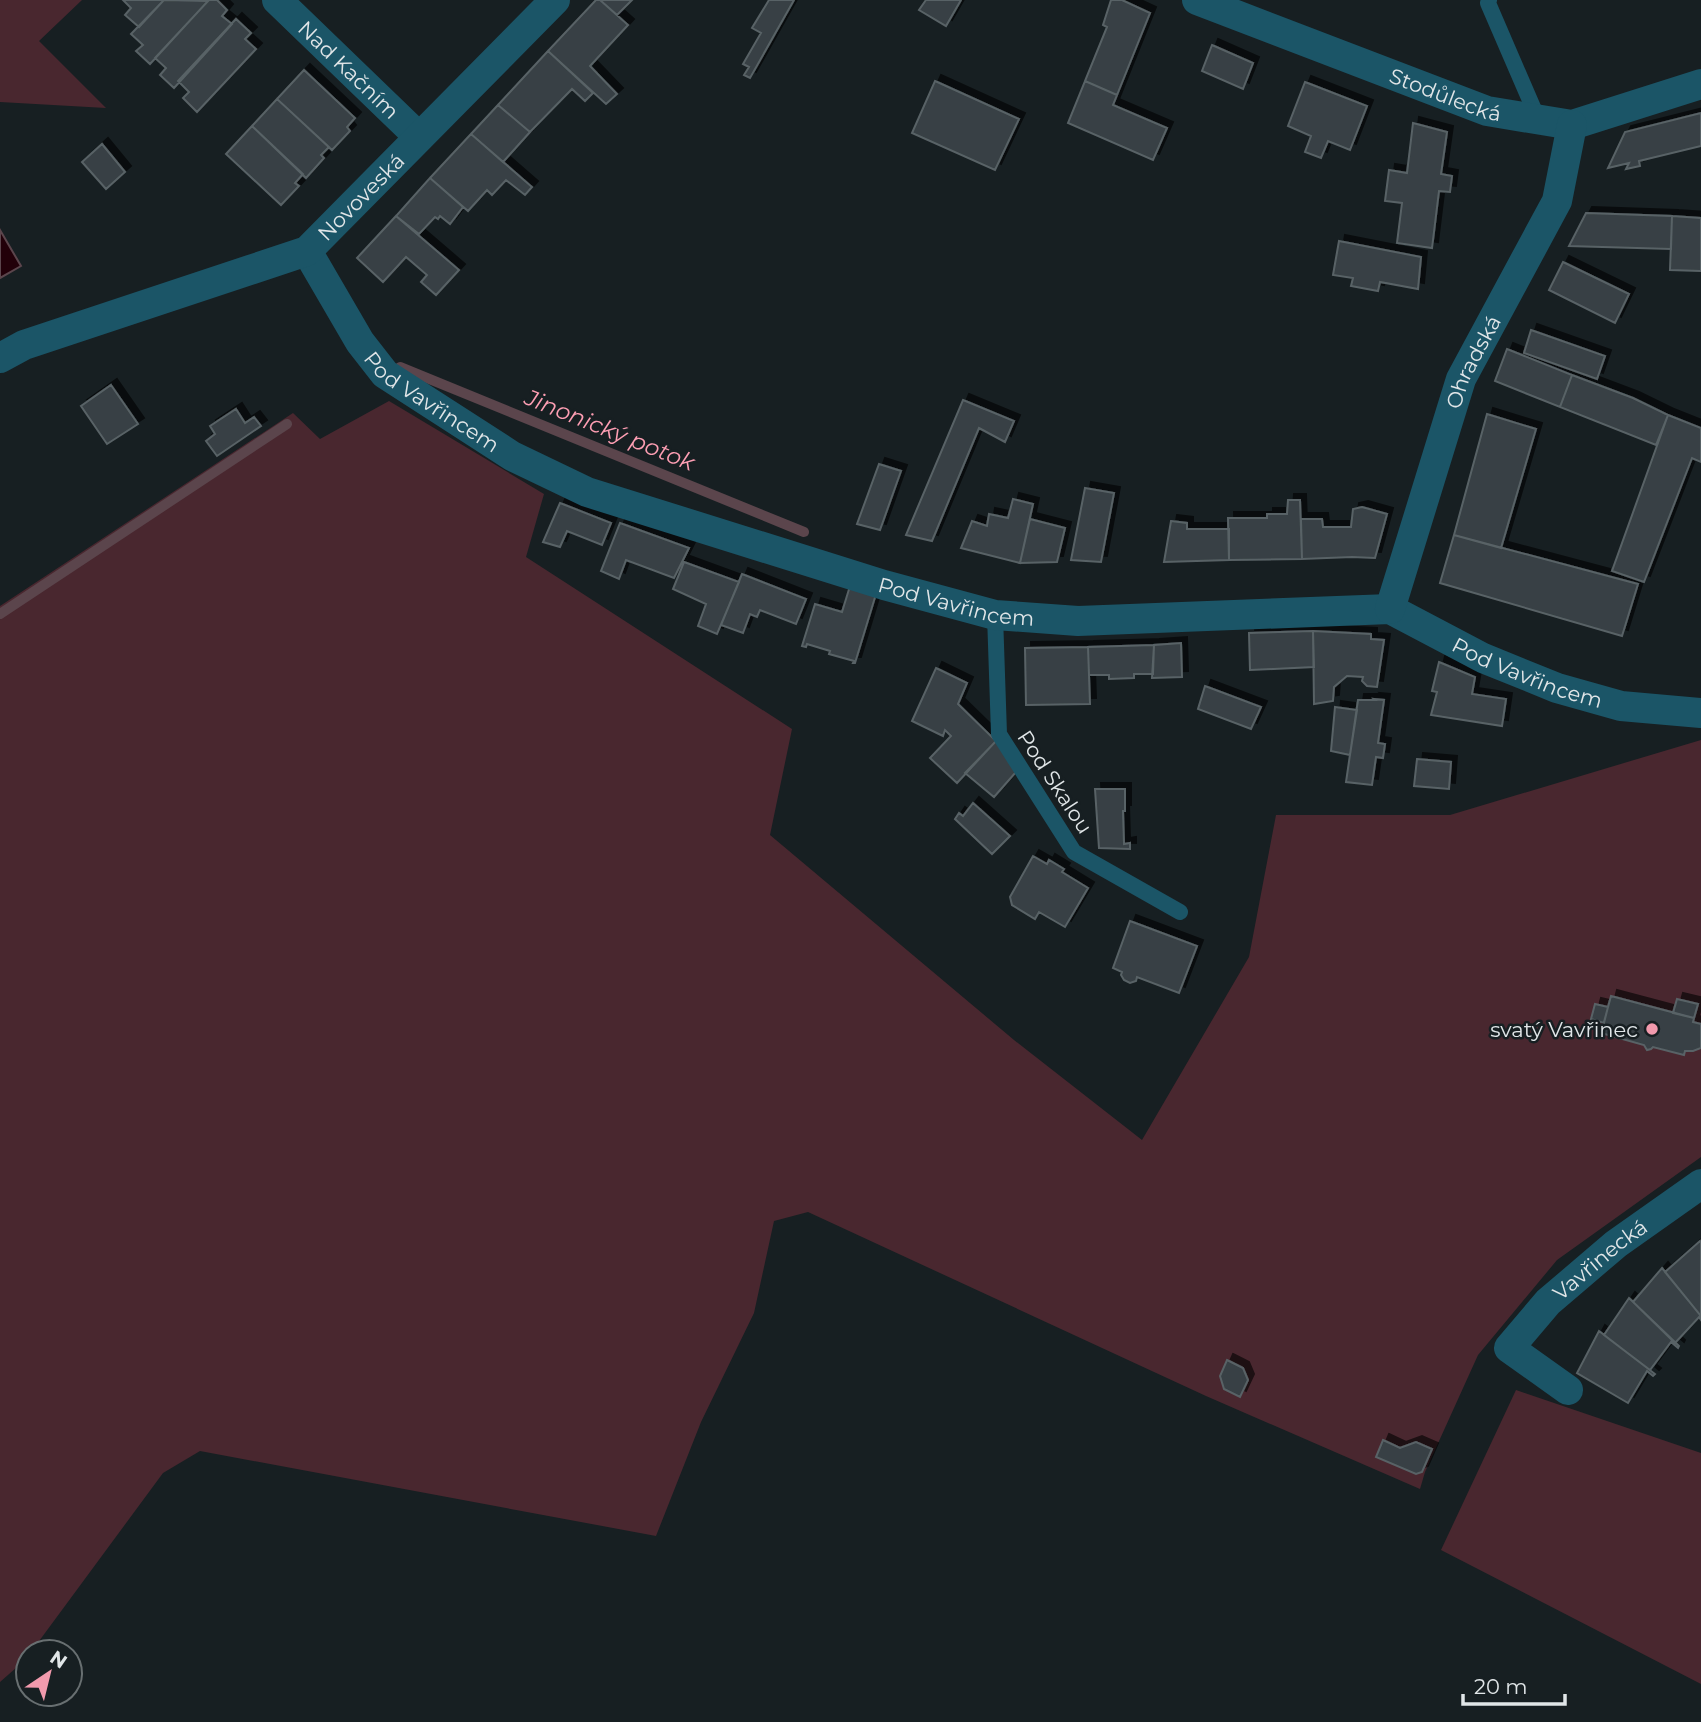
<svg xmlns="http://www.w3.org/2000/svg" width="1701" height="1722" font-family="Montserrat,sans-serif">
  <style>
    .green { fill: #49272f; fill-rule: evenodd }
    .water { fill: #220009; stroke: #5b454c; stroke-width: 2 }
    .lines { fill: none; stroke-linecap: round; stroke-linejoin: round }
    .stream { stroke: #5b454c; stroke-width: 10 }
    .building { fill: #374044; stroke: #596266; stroke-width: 2; filter: url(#shadow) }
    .service { stroke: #1b5567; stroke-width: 16 }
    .minor { stroke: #1b5567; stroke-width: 30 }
    .poi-dot { fill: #f29aad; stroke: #171f22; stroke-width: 2.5 }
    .labels { text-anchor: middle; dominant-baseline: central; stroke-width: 5; stroke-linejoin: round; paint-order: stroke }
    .street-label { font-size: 21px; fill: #e1e6e8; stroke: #171f22 }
    .poi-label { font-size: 21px; fill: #e1e6e8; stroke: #171f22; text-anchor: end }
    .water-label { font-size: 23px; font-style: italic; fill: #fd9eb3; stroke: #171f22 }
  </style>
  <defs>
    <filter id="shadow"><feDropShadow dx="6" dy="-6" stdDeviation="0" flood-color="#0009"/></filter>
  </defs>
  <rect width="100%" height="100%" fill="#171f22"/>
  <path class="green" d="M0,0H82L39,41L106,108L0,102Z
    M389,401L544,494L526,557L792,729L770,835L1014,1040L1142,1140L1249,957L1276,815H1450L1701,740V1024L1693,1022L1697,1004L1677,999L1673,1013L1611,997L1608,1007L1591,1019L1604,1023L1601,1033L1644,1045L1647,1050L1653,1047L1684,1055L1685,1051L1701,1048V1157L1557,1260L1478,1355L1425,1472L1420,1489L1206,1396L808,1212L774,1221L754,1313L701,1422L656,1536L200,1451L163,1473L31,1652H28V1657L25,1660L0,1682V606L293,413L320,439ZM1227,1360L1243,1368L1248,1380L1240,1397L1224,1389L1220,1376ZM1384,1441L1400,1448L1416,1442L1432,1448L1422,1472L1416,1474L1377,1457Z
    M1516,1390L1701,1453V1684L1441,1550Z"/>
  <path class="water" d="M0,230L21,266L0,278Z"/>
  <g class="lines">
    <path class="stream" d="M400,367L804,532
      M0,614L287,424"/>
  </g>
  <path class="building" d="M123,0H164L139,27L125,15L131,8Z
    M164,0L208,1L150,64L136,51L143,45L131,34Z
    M209,0H217L227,10L222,16L232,24L174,88L160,75L166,68L155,58Z
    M596,0H600L628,25L590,66L617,94L606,104L548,51Z
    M600,0H632L617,15Z
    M769,0H794L750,78L744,75L749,67L743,64L761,33L752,28Z
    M926,0H961L946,26L919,10Z
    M1111,0H1122L1150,13L1117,95L1085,81L1107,27L1103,25Z
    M236,19L251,33L245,39L256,49L197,112L183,98L189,92L178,81Z
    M1212,45L1253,63L1243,89L1202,71Z
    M548,51L593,93L585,101L572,89L530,132L498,105Z
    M304,70L355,118L347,127L350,131L332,150L277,99Z
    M935,81L1019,119L995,170L912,133Z
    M1085,81L1117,95L1113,105L1167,128L1153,160L1068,123Z
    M1305,82L1367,106L1350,150L1328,141L1321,158L1305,152L1311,136L1288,126Z
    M277,99L329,147L321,155L324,158L306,178L252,126Z
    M498,105L530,132L503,162L471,134Z
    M1701,113V146L1639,161L1640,166L1626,169L1629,163L1608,168L1625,132Z
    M1413,123L1447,132L1441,174L1452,176L1450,192L1439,191L1432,248L1397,243L1402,203L1385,201L1389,170L1407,173Z
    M252,126L303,174L295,183L299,186L281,205L226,154Z
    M471,134L532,187L525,195L506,180L492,195L487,190L468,211L430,178Z
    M102,144L125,172L106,189L82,162Z
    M430,178L463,207L450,224L440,216L438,219L435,217L419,234L396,216Z
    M1586,213L1672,216L1671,249L1569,246Z
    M396,216L459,270L436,295L421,282L427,275L406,257L383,282L357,258Z
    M1672,216L1701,218V271L1670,270Z
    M1339,241L1421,257L1418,289L1380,282L1378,291L1351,286L1353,278L1333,275Z
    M1563,262L1629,294L1615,323L1549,290Z
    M1531,330L1605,356L1597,379L1524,353Z
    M1507,349L1572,375L1560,407L1495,381Z
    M1572,375L1633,398L1668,415L1656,445L1560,407Z
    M111,385L138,424L107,444L81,406Z
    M963,400L1014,421L1005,442L979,428L932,541L906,535Z
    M236,409L245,423L254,417L261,426L217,456L206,441L215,434L210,426Z
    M1487,414L1536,429L1501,548L1454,535Z
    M1668,415L1701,428V462L1692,458L1644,582L1612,571Z
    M879,464L901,471L880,530L857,524Z
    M1085,488L1114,493L1101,562L1071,560Z
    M1013,499L1033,504L1020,563L961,548L972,521L987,526L989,514L1008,518Z
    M1288,500H1300L1302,559L1229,560L1228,518H1267V514H1287Z
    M560,503L611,523L602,545L567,531L560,547L543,542Z
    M1362,507L1387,514L1375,558L1352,557L1302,559L1301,519H1322L1323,527H1351L1353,509Z
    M1030,519L1065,528L1057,562L1020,563Z
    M1171,521L1187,523V529H1229V560L1164,562Z
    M620,523L689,548L674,578L626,560L619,579L601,571Z
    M1454,535L1638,584L1622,636L1440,583Z
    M684,562L739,582L717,634L698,626L706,604L673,589Z
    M742,574L806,599L796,624L760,610L757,617L750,614L743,633L721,625Z
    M850,586L876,594L855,663H853L854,661L829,654L830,651L807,644L806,647L802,646L815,604L842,612Z
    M1313,631L1314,667L1250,670L1249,633Z
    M1313,631L1371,634V639L1384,640L1377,687L1367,686L1362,681L1363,677L1347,676L1334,687L1333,701L1314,704Z
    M1181,643L1182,677L1152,678L1154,645Z
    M1154,645L1153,674H1134V678L1109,679V675H1089L1088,647Z
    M1088,647L1090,704L1026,705L1025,648Z
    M1439,662L1475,677L1472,694L1506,699L1502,726L1431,715L1437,692L1432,691Z
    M936,668L967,683L958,704L996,741L957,783L930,758L951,736L945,730L943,736L912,721Z
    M1205,686L1261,707L1251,729L1198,709Z
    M1374,699L1384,700L1378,743L1385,744L1383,758L1376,757L1372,785L1346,782L1358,700H1375Z
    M1335,707L1357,710L1350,755L1331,751Z
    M996,741L1016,772L994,797L965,773Z
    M1417,759L1451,762L1449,789L1414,786Z
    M1095,789H1125V811H1123L1124,844L1130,843V849L1099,848Z
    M973,803L1010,836L992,854L955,819L959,813L963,816Z
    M1033,856L1047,864L1049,860L1064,869L1062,872L1088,888L1065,927L1039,912L1035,919L1012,905L1010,897Z
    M1130,921L1197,946L1179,993L1137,977L1136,981L1130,983L1124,980L1121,975L1122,972L1113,968Z
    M1611,996L1694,1018L1693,1022L1701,1024V1048L1693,1051H1685L1684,1055L1653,1047L1651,1049L1647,1050L1644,1045L1601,1033Z
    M1677,999L1698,1004L1694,1018L1673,1013Z
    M1595,1004L1608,1007L1604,1023L1591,1019Z
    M1700,1241L1701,1243V1316L1665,1272Z
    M1662,1268L1701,1316V1320L1699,1317L1675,1343L1633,1302Z
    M1629,1298L1679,1346L1678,1348L1671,1342L1650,1370L1604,1335Z
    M1599,1331L1655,1374L1653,1376L1647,1371L1628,1403L1577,1373Z
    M1227,1360L1243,1368L1248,1380L1240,1397L1224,1389L1220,1376Z
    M1383,1440L1400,1448L1416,1442L1432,1449L1422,1472L1416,1474L1376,1457Z"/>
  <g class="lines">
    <path class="service" d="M1489,0L1488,3L1538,119
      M995,615L999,734L1074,852L1180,912"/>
    <g class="minor">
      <path id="s1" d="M277,0L419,137"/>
      <path id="s2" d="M1197,0L1487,111L1572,125L1701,84"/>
      <path id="s3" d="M307,251L360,342L385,374L512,456L587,492L884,585L995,615L1078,621L1390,609L1483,658L1557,688L1621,706L1701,713"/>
      <path id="s4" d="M0,358L24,345L307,251L555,0"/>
      <path id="s5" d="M1390,609L1461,379L1557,201L1572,125"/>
      <path id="s6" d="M1568,1390L1509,1348L1548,1302L1616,1244L1701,1184"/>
    </g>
  </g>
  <circle class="poi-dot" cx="1652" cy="1029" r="7"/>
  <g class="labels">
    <g class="street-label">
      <text stroke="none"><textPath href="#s1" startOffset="100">Nad Kačním</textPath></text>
      <text stroke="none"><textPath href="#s2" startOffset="266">Stodůlecká</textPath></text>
      <text stroke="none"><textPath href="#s4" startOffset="402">Novoveská</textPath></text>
      <text stroke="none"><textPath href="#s5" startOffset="261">Ohradská</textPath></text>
      <text stroke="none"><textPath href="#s3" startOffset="200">Pod Vavřincem</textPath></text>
      <text stroke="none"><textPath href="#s3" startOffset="766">Pod Vavřincem</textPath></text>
      <text stroke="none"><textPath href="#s3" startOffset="1354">Pod Vavřincem</textPath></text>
      <text transform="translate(1055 782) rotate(57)">Pod Skalou</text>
      <text stroke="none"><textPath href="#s6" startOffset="200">Vavřinecká</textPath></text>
    </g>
    <g class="poi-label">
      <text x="1638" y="1029">svatý Vavřinec</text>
    </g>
    <g class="water-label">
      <text transform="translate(610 430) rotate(22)">Jinonický potok</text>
    </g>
  </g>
  <g transform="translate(49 1673) rotate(35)"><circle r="33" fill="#171f22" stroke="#686f71" stroke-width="2"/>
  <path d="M0-5L12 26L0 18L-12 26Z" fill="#f29aad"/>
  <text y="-10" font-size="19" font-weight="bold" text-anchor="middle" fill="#e1e6e8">N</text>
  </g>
  <path d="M1463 1694v10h102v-10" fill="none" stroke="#e1e6e8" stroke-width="3.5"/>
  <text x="1474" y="1694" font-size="21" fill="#e1e6e8" stroke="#171f22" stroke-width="5" paint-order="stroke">20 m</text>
</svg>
